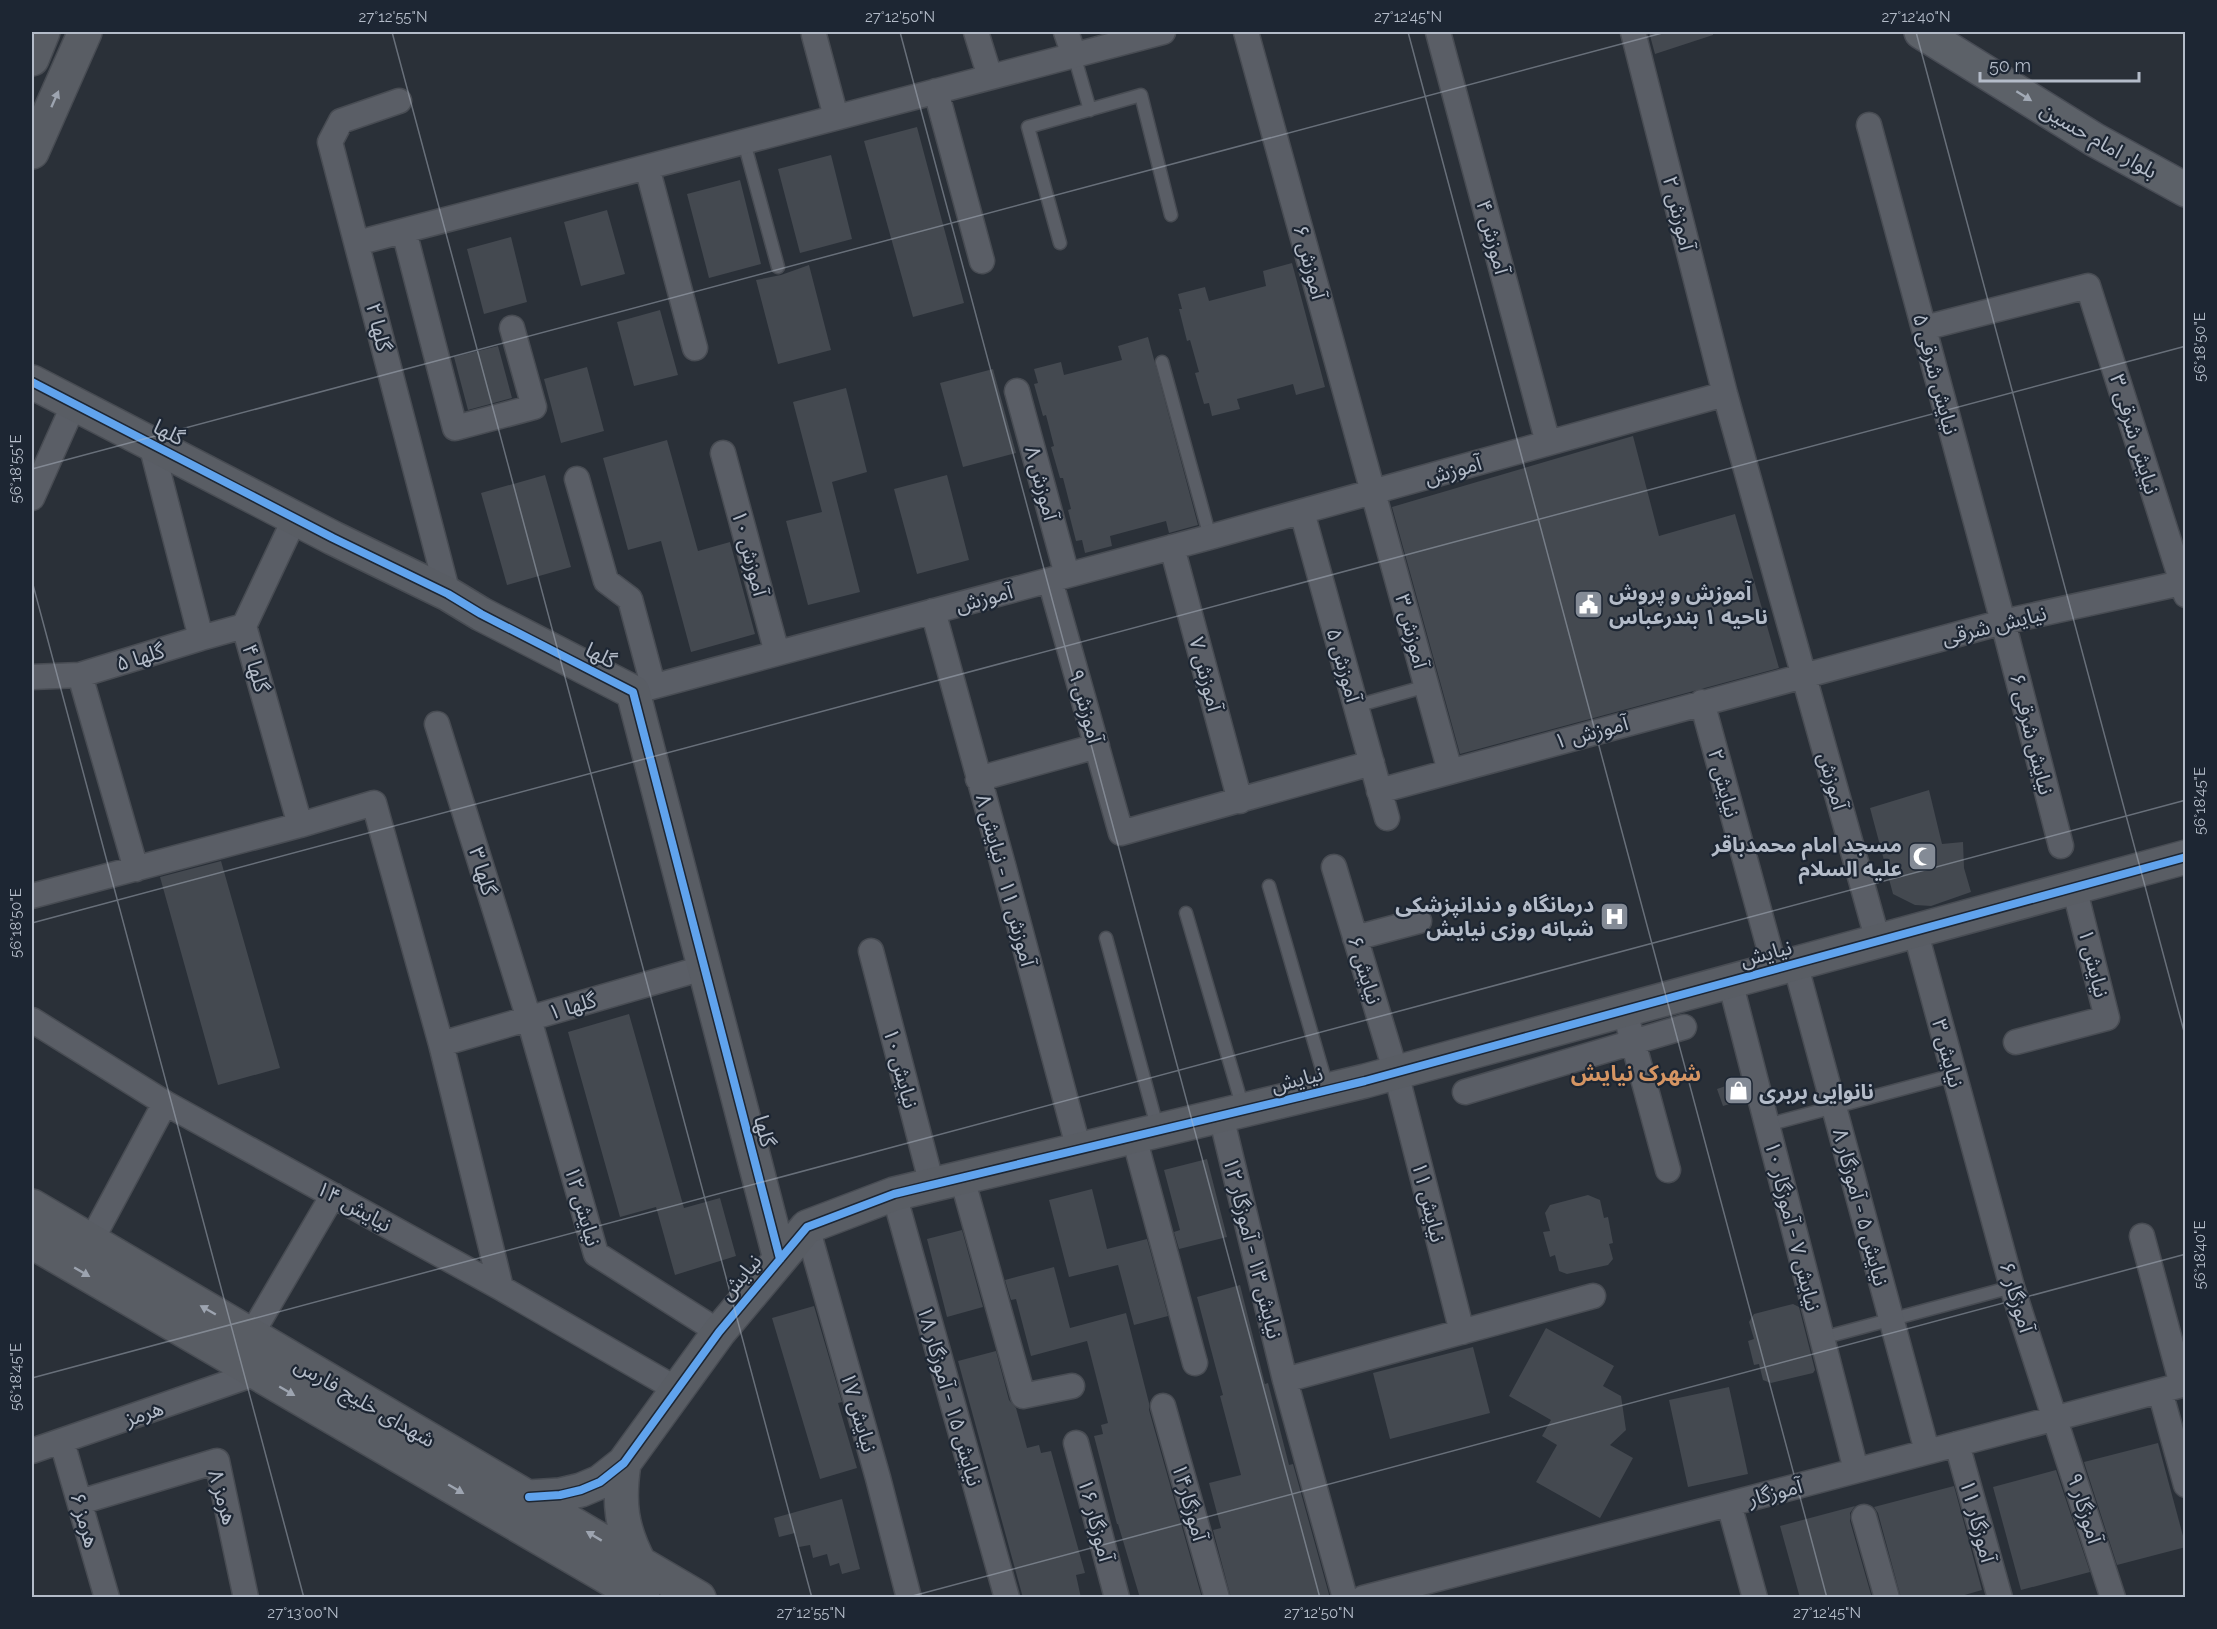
<svg xmlns="http://www.w3.org/2000/svg" width="2217" height="1629" font-family="Raleway,'Noto Sans Arabic',sans-serif">
  <style>
    .building { fill: #444950 }
    .lines { fill: none; stroke-linecap: round; stroke-linejoin: round }
    .lane-casing { stroke: #484c53; stroke-width: 15 }
    .street-casing { stroke: #484c53; stroke-width: 27 }
    .secondary-casing { stroke: #484c53; stroke-width: 36 }
    .primary-casing { stroke: #484c55; stroke-width: 36 }
    .lane { stroke: #5a5e66; stroke-width: 12 }
    .street { stroke: #5a5e66; stroke-width: 24 }
    .secondary { stroke: #595d64; stroke-width: 33 }
    .primary { stroke: #5c6168; stroke-width: 33 }
    .cycleway-casing { stroke: #1d2633; stroke-width: 11 }
    .cycleway { stroke: #60a3ed; stroke-width: 8 }
    .oneway { fill: #a2aab6 }
    .oneway2 { fill: #9da4b0 }
    .ticks { fill: none; stroke: #b4bcc9; stroke-width: 1.5; stroke-opacity: 0.45 }
    .labels { text-anchor: middle; dominant-baseline: central; stroke-width: 4.5; stroke-linejoin: round; paint-order: stroke }
    .street-label { font-size: 21px; fill: #b4bcc9; stroke: #1d2633 }
    .poi-label { font-size: 21px; font-weight: bold; fill: #b4bcc9; stroke: #1d2633; text-anchor: start }
    .neighbourhood-label { font-size: 22px; font-weight: bold; fill: #d59563; stroke: #1d2633 }
    .neatline { fill: none; stroke: #b4bcc9; stroke-width: 2 }
    .ticks-label { font-size: 15px; text-anchor: middle; fill: #b4bcc9 }
  </style>
  <rect width="100%" height="100%" fill="#2a3038"/>
  <path class="building" d="M1649,32H1713V35L1655,54Z
    M917,127L964,303L913,317L864,141Z
    M831,155L852,239L800,253L778,169Z
    M740,180L761,264L709,278L687,194Z
    M607,210L625,274L581,286L564,222Z
    M511,237L527,302L484,314L467,249Z
    M1292,263L1325,387L1296,395L1293,384L1237,399L1240,409L1212,416L1209,403L1204,404L1195,373L1199,372L1190,340L1187,341L1179,309H1182L1178,294L1205,287L1209,301L1266,286L1263,271Z
    M809,265L831,350L778,364L756,280L781,275Z
    M660,310L678,375L634,386L617,322Z
    M1148,337L1198,525L1169,533L1166,521L1110,536L1112,546L1085,553L1082,540L1076,541L1068,510L1071,509L1063,478H1060L1051,447L1054,446L1046,415L1043,416L1034,384L1038,383L1034,369L1061,362L1064,375L1122,360L1118,346Z
    M498,346L512,398L468,410L454,357Z
    M587,367L604,431L561,443L544,379Z
    M993,369L1016,453L963,467L940,383Z
    M846,388L867,472L832,482L860,592L808,605L786,521L822,512L793,402Z
    M1633,436L1659,536L1735,514L1779,668L1460,754L1392,507Z
    M667,440L698,551L730,542L755,634L691,652L661,541L628,550L603,458Z
    M545,475L571,567L507,585L481,493Z
    M947,475L969,560L917,574L894,489Z
    M1929,790L1942,844L1963,842L1964,868L1971,892L1931,906L1915,905L1893,894L1870,808Z
    M221,861L280,1068L218,1085L160,877Z
    M629,1014L684,1208L720,1198L736,1256L675,1275L656,1207L620,1217L568,1032Z
    M1740,1081L1746,1099L1723,1106L1717,1089Z
    M1207,1159L1227,1237L1179,1249L1174,1232L1180,1230L1164,1170Z
    M1092,1189L1107,1249L1147,1239L1168,1316L1134,1325L1118,1265L1069,1277L1049,1200Z
    M1588,1195L1600,1200L1604,1218L1608,1217L1613,1243L1609,1244L1613,1259L1608,1265L1567,1274L1559,1271L1555,1255L1550,1257L1543,1232L1550,1231L1545,1213L1550,1205Z
    M962,1230L983,1307L947,1317L927,1239Z
    M1054,1267L1070,1328L1126,1313L1149,1403V1410L1202,1598H1140L1118,1524H1117L1094,1436L1103,1434L1101,1425L1108,1423L1087,1341L1031,1356L1016,1299L1011,1300L1005,1280Z
    M1240,1285L1265,1384L1268,1383L1289,1465L1293,1464L1330,1598H1231L1213,1530L1221,1528L1209,1483L1241,1475L1220,1396L1223,1395L1197,1297Z
    M1793,1304L1799,1307L1815,1370L1813,1373L1771,1383L1763,1380L1759,1364L1754,1365L1748,1341L1754,1339L1749,1322L1754,1314Z
    M814,1306L842,1402L838,1403L857,1468L820,1479L772,1318Z
    M1546,1328L1614,1366L1603,1386L1621,1396L1626,1430L1610,1445L1633,1458L1600,1518L1536,1482L1557,1445L1542,1436L1551,1420L1509,1396Z
    M1473,1347L1490,1413L1390,1439L1373,1373Z
    M996,1351L1009,1400L1016,1408L1027,1448L1039,1445L1041,1453L1051,1451L1085,1573L1076,1575L1081,1598H1023L958,1361Z
    M1729,1387L1748,1474L1688,1487L1669,1400Z
    M2158,1443L2186,1547L2117,1565L2084,1462Z
    M2056,1470L2090,1572L2021,1590L1993,1487Z
    M1954,1486L1982,1590L1954,1598H1901L1878,1513L1874,1507Z
    M842,1499L860,1569L842,1574L839,1563L830,1566L827,1554L813,1558L810,1545L799,1547L795,1533L779,1537L774,1518Z
    M1855,1506L1850,1513V1521L1872,1598H1800L1780,1526Z"/>
  <g class="lines">
    <defs>
      <path id="lane" d="M1074,55L1090,110
        M744,142L778,267
        M1060,243L1028,127L1141,95L1171,215
        M1162,362L1210,537
        M1356,706L1427,686
        M1269,886L1328,1090
        M1186,913L1243,1108
        M1106,938L1158,1130
        M1767,1125L1954,1075
        M1822,1338L2012,1287"/>
      <path id="street" d="M976,32L990,77
        M1066,32L1074,55
        M1246,32L1450,771
        M1438,32L1548,443
        M1633,32L1725,394L1878,941
        M814,35L836,117
        M936,91L982,261
        M399,101L341,121L330,142L448,594
        M1869,125L2003,622L2061,846
        M647,167L695,348
        M404,231L455,428L534,407L512,328
        M357,243L1163,32
        M1924,328L2088,286L2186,595
        M1017,391L1067,575
        M723,453L777,653
        M577,479L606,581L630,599L653,685
        M32,498L74,404
        M1302,512L1387,818
        M295,518L244,626L300,825
        M1172,547L1240,801
        M1050,580L1121,833L1372,763
        M933,611L1003,865L1079,1150
        M201,638L244,626
        M32,677L80,675
        M633,692L1210,537L1725,394
        M1702,702L1775,969
        M437,724L529,1019L596,1254L719,1332
        M978,779L1097,746
        M1379,791L2003,622L2186,582
        M1334,867L1396,1073L1462,1332
        M136,869L80,675L201,638L151,444
        M32,896L300,825L374,803L441,1044L501,1288
        M1915,930L2012,1287L2113,1598
        M1355,938L1419,921
        M871,951L932,1185
        M1795,963L1927,1451
        M1730,981L1856,1470
        M32,1020L165,1103L501,1288L678,1390
        M1629,1027L1668,1170
        M2016,1042L2107,1018L2074,887
        M441,1044L703,968
        M1465,1092L1684,1027
        M1221,1116L1285,1380L1345,1598
        M1134,1137L1195,1363
        M962,1178L1023,1396L1072,1386
        M894,1194L1007,1598
        M807,1227L878,1478L909,1598
        M2142,1236L2182,1385
        M91,1241L165,1103
        M251,1335L333,1195
        M1285,1380L1593,1296
        M2160,1391L2186,1485
        M1163,1406L1217,1598
        M62,1442L107,1598
        M1076,1443L1117,1598
        M1957,1444L2000,1598
        M32,1451L257,1373
        M80,1502L217,1461L246,1598
        M1729,1504L1755,1598
        M1864,1517L1887,1598
        M1363,1598L1729,1504L2186,1384"/>
      <path id="secondary" d="M32,59L43,32
        M32,152L85,32
        M32,382L333,538L448,594L481,614L633,692L780,1259
        M32,1206L699,1598
        M32,1242L643,1598
        M624,1463C618,1503 621,1528 640,1564
        M529,1497L560,1495L581,1490L600,1482L624,1463L719,1332L807,1227L894,1194L1365,1081L2186,857"/>
      <path id="primary" d="M1921,32L2095,140L2186,190"/>
    </defs>
    <use href="#lane" class="lane-casing"/>
    <use href="#street" class="street-casing"/>
    <use href="#secondary" class="secondary-casing"/>
    <use href="#primary" class="primary-casing"/>
    <use href="#lane" class="lane"/>
    <use href="#street" class="street"/>
    <use href="#secondary" class="secondary"/>
    <use href="#primary" class="primary"/>
    <defs>
      <path id="cycleway" d="M32,382L333,538L448,594L481,614L633,692L780,1259
        M529,1497L560,1495L581,1490L600,1482L624,1463L719,1332L807,1227L894,1194L1365,1081L2186,857"/>
    </defs>
    <use href="#cycleway" class="cycleway-casing"/>
    <use href="#cycleway" class="cycleway"/>
  </g>
  <defs><path id="oneway-solid" d="M-6-.8H1V-3.2L6.5 0L1 3.2V.8H-6Z" transform="scale(1.5)"/></defs>
  <use class="oneway" href="#oneway-solid" transform="translate(2024 96) rotate(32)"/>
  <g class="oneway2">
    <use href="#oneway-solid" transform="translate(55 99) rotate(-66)"/>
    <use href="#oneway-solid" transform="translate(82 1272) rotate(30)"/>
    <use href="#oneway-solid" transform="translate(208 1310) rotate(-150)"/>
    <use href="#oneway-solid" transform="translate(287 1391) rotate(30)"/>
    <use href="#oneway-solid" transform="translate(456 1489) rotate(30)"/>
    <use href="#oneway-solid" transform="translate(594 1536) rotate(-149)"/>
  </g>
  <path class="ticks" d="M392,32L812,1598M900,32L1320,1598M1408,32L1827,1598M1916,32L2186,1039M32,469L1666,32M32,581L304,1598M32,923L2186,346M32,1378L2186,800M905,1598L2186,1254"/>
  <defs>
    <symbol id="civic-square" viewBox="-11 -11 22 22"><rect x="-9" y="-9" width="18" height="18" rx="4" fill="#848b96" stroke="#1d2633"/><path d="M-.6-6.5H3V-4.5H.6V-3L4-1V1h2V6H-6V1h2V-1L-.6-3ZM-1.2 2.5V6h2.4V2.5Z" fill="#fff"/></symbol>
    <symbol id="mosque-square" viewBox="-11 -11 22 22"><rect x="-9" y="-9" width="18" height="18" rx="4" fill="#848b96" stroke="#1d2633"/><path d="M3.5-4.9A6 6 0 1 0 3.5 4.9A5 5 0 1 1 3.5-4.9Z" fill="#fff"/></symbol>
    <symbol id="hospital-square" viewBox="-11 -11 22 22"><rect x="-9" y="-9" width="18" height="18" rx="4" fill="#848b96" stroke="#1d2633"/><path d="M-5-5h3v3.5h4V-5h3V5h-3V1.5h-4V5h-3Z" fill="#fff"/></symbol>
    <symbol id="shop-square" viewBox="-11 -11 22 22"><rect x="-9" y="-9" width="18" height="18" rx="4" fill="#848b96" stroke="#1d2633"/><path d="M-5-2.5h2.3a2.7 3.5 0 0 1 5.4 0H5L5.5 6h-11ZM-1.5-2.5h3a1.5 2.3 0 0 0-3 0Z" fill="#fff"/></symbol>
  </defs>
  <g fill-rule="evenodd">
    <use href="#civic-square" x="1572" y="588" width="33" height="33"/>
    <use href="#mosque-square" x="1906" y="840" width="33" height="33"/>
    <use href="#hospital-square" x="1598" y="900" width="33" height="33"/>
    <use href="#shop-square" x="1722" y="1074" width="33" height="33"/>
  </g>
  <g class="labels">
    <g class="street-label">
      <text transform="translate(2099 140) rotate(30)">بلوار امام حسین</text>
      <text transform="translate(1679 213) rotate(76)">آموزش ۲</text>
      <text transform="translate(1493 237) rotate(75)">آموزش ۴</text>
      <text transform="translate(1310 262) rotate(75)">آموزش ۶</text>
      <text transform="translate(379 327) rotate(76)">گلها ۲</text>
      <text transform="translate(1936 374) rotate(75)">نیایش شرقی ۵</text>
      <text transform="translate(169 432) rotate(27)">گلها</text>
      <text transform="translate(2135 434) rotate(73)">نیایش شرقی ۳</text>
      <text transform="translate(1453 470) rotate(-16)">آموزش</text>
      <text transform="translate(1042 483) rotate(75)">آموزش ۸</text>
      <text transform="translate(750 553) rotate(75)">آموزش ۱۰</text>
      <text transform="translate(984 598) rotate(-15)">آموزش</text>
      <text transform="translate(1994 625) rotate(-14)">نیایش شرقی</text>
      <text transform="translate(1412 631) rotate(75)">آموزش ۳</text>
      <text transform="translate(601 655) rotate(27)">گلها</text>
      <text transform="translate(140 657) rotate(-17)">گلها ۵</text>
      <text transform="translate(1344 665) rotate(74)">آموزش ۵</text>
      <text transform="translate(256 668) rotate(74)">گلها ۴</text>
      <text transform="translate(1206 674) rotate(75)">آموزش ۷</text>
      <text transform="translate(1086 706) rotate(74)">آموزش ۹</text>
      <text transform="translate(1591 732) rotate(-15)">آموزش ۱</text>
      <text transform="translate(2032 734) rotate(76)">نیایش شرقی ۶</text>
      <text transform="translate(1833 781) rotate(74)">آموزش</text>
      <text transform="translate(1724 783) rotate(75)">نیایش ۲</text>
      <text transform="translate(483 871) rotate(73)">گلها ۳</text>
      <text transform="translate(1006 880) rotate(75)">آموزش ۱۱ - نیایش ۸</text>
      <text transform="translate(1766 953) rotate(-15)">نیایش</text>
      <text transform="translate(2094 963) rotate(76)">نیایش ۱</text>
      <text transform="translate(1365 970) rotate(73)">نیایش ۶</text>
      <text transform="translate(572 1006) rotate(-16)">گلها ۱</text>
      <text transform="translate(1948 1053) rotate(75)">نیایش ۳</text>
      <text transform="translate(901 1068) rotate(75)">نیایش ۱۰</text>
      <text transform="translate(1297 1079) rotate(-14)">نیایش</text>
      <text transform="translate(765 1131) rotate(75)">گلها</text>
      <text transform="translate(1429 1202) rotate(76)">نیایش ۱۱</text>
      <text transform="translate(354 1206) rotate(29)">نیایش ۱۴</text>
      <text transform="translate(583 1206) rotate(74)">نیایش ۱۲</text>
      <text transform="translate(1861 1207) rotate(75)">نیایش ۵ - آموزگار ۸</text>
      <text transform="translate(1793 1226) rotate(76)">نیایش ۷ - آموزگار ۱۰</text>
      <text transform="translate(1253 1248) rotate(76)">نیایش ۱۳ - آموزگار ۱۲</text>
      <text transform="translate(740 1277) rotate(-50)">نیایش</text>
      <text transform="translate(2017 1297) rotate(73)">آموزگار ۶</text>
      <text transform="translate(950 1396) rotate(74)">نیایش ۱۵ - آموزگار ۱۸</text>
      <text transform="translate(365 1402) rotate(30)">شهدای خلیج فارس</text>
      <text transform="translate(859 1412) rotate(74)">نیایش ۱۷</text>
      <text transform="translate(144 1413) rotate(-19)">هرمز</text>
      <text transform="translate(1775 1492) rotate(-15)">آموزگار</text>
      <text transform="translate(223 1497) rotate(74)">هرمز ۸</text>
      <text transform="translate(1190 1502) rotate(74)">آموزگار۱۴</text>
      <text transform="translate(2085 1508) rotate(72)">آموزگار ۹</text>
      <text transform="translate(85 1520) rotate(74)">هرمز ۶</text>
      <text transform="translate(1096 1520) rotate(75)">آموزگار ۱۶</text>
      <text transform="translate(1978 1521) rotate(75)">آموزگار ۱۱</text>
    </g>
    <g class="poi-label">
      <text x="1609" y="592">آموزش و پروش<tspan x="1609" dy="24">ناحیه ۱ بندرعباس</tspan></text>
      <text x="1902" y="844" text-anchor="end">مسجد امام محمدباقر<tspan x="1902" dy="24">علیه السلام</tspan></text>
      <text x="1594" y="904" text-anchor="end">درمانگاه و دندانپزشکی<tspan x="1594" dy="24">شبانه روزی نیایش</tspan></text>
      <text x="1759" y="1091">نانوایی بربری</text>
    </g>
    <g class="neighbourhood-label">
      <text x="1636" y="1073">شهرک نیایش</text>
    </g>
  </g>
  <rect width="2217" height="1629" fill="none" stroke="#1d2633" stroke-width="66"/>
  <path d="M1980 72v9h159v-9" fill="none" stroke="#b4bcc9" stroke-width="3"/>
  <text x="1989" y="72" font-size="18" fill="#b4bcc9" stroke="#1d2633" stroke-width="4.5" paint-order="stroke">50 m</text>
  <rect x="33" y="33" width="2151" height="1563" class="neatline"/>
  <g class="ticks-label">
    <text x="393" y="22">27°12'55"N</text>
    <text x="900" y="22">27°12'50"N</text>
    <text x="1408" y="22">27°12'45"N</text>
    <text x="1916" y="22">27°12'40"N</text>
    <text transform="translate(2200 347) rotate(-90)" y="5">56°18'50"E</text>
    <text transform="translate(16 469) rotate(-90)" y="5">56°18'55"E</text>
    <text transform="translate(2200 801) rotate(-90)" y="5">56°18'45"E</text>
    <text transform="translate(16 923) rotate(-90)" y="5">56°18'50"E</text>
    <text transform="translate(2200 1255) rotate(-90)" y="5">56°18'40"E</text>
    <text transform="translate(16 1377) rotate(-90)" y="5">56°18'45"E</text>
    <text x="303" y="1618">27°13'00"N</text>
    <text x="811" y="1618">27°12'55"N</text>
    <text x="1319" y="1618">27°12'50"N</text>
    <text x="1827" y="1618">27°12'45"N</text>
  </g>
</svg>
